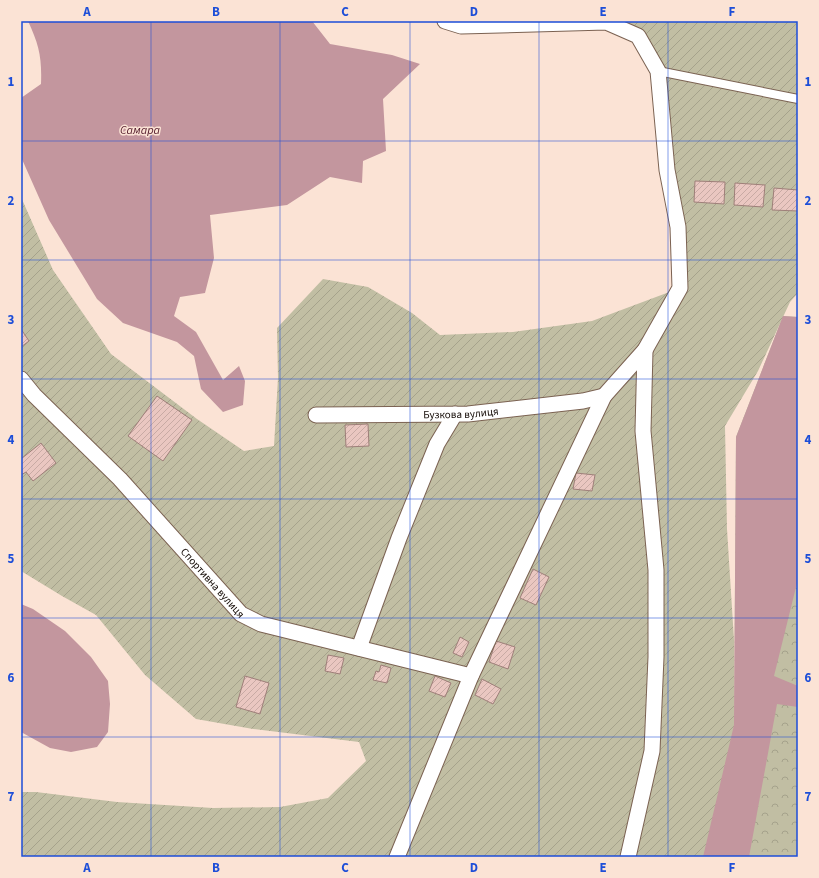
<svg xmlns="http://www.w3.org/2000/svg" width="819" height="878" font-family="'Source Sans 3',sans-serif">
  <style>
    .forest { fill: url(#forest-crowns) }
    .garden { fill: url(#garden-furrows) }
    .water { fill: #c3969e }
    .building { fill: url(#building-hatch); stroke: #9e7f79 }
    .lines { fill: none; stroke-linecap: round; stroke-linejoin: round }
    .lane-casing { stroke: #7b6252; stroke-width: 10 }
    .street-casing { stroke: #7b6252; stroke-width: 17 }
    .lane { stroke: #fff; stroke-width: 8 }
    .street { stroke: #fff; stroke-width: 15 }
    .grid { fill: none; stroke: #1d4ed8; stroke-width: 1; stroke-opacity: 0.55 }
    .labels { text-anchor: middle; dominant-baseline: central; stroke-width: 3; stroke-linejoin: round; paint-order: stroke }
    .street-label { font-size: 11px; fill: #130a05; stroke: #fbe3d5 }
    .water-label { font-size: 12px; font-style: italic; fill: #551d2d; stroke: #fbe3d5 }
    .neatline { fill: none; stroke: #1d4ed8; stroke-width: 1.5 }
    .grid-label { font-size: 13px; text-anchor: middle; font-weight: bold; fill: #1d4ed8 }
  </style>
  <defs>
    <pattern id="forest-crowns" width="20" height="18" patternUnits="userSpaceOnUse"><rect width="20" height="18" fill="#c1bea3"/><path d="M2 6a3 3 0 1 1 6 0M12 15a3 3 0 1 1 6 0" fill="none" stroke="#a5a28b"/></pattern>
    <pattern id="garden-furrows" width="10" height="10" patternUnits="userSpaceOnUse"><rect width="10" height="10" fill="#c1bea3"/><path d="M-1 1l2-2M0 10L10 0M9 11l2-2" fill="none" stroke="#a5a28b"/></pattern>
    <pattern id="building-hatch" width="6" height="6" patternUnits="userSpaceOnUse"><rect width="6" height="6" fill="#eac7c1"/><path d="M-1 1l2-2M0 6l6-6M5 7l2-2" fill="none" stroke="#c8aaa4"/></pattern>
  </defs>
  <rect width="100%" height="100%" fill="#fbe3d5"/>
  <path class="forest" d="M783,316L798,317V857H703L734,725L736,437Z"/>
  <path class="garden" d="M445,21H798V293L790,302L758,371L725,426L727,529L734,640V748L712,857H21V792H36L117,802L213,808L280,807L328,798L366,761L359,742L253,729L196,719L145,675L96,615L62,596L21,571V197L53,270L111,354L197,419L244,451L274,446L278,378L277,328L323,279L368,287L412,313L440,335L513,332L592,321L680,288L658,71L638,36L606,22Z"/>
  <path class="water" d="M28,21H312L330,44L392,55L420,64L383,99L386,151L363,161L362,183L330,177L287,205L210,215L214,258L205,293L180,297L174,316L196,332L223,380L239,366L245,381L243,405L223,412L201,389L194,356L177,342L123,323L97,299L49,220L21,157V98L41,84C42,57 39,45 28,21Z
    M783,316L798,317V579L774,676L798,686V707L777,704L749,857H703L734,725L736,437Z
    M21,604L33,609L65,631L91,657L108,681L110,704L108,732L97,747L71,752L50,748L21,732Z"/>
  <path class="building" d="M695,181L725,182L724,204L694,202Z
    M735,183L765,185L763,207L734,205Z
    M774,188L798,190V211L772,210Z
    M21,329L29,341L21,347Z
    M157,396L192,420L163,461L128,436Z
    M368,424L369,446L346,447L345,425Z
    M41,443L56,463L33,481L26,472L21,475V459Z
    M576,473L595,475L592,491L573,489Z
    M533,569L549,577L536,605L520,598Z
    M460,637L469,642L462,657L453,653Z
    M496,641L515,647L508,669L489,662Z
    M328,655L344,658L340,674L325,671Z
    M381,665L391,668L387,683L373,680L376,671L379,672Z
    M245,676L269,683L260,714L236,707Z
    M435,676L451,683L445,697L429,691Z
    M482,679L501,689L493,704L475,695Z"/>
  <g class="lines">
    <defs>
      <path id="lane" d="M658,71L798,99"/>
      <g id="street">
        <path id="s1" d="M21,379L34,395L120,479L241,614L261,624L471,676"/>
        <path id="s2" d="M316,415L468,414L583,401L604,396"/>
        <path d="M359,648L399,538L437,444L455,414"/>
        <path d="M397,857L471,676L604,396L645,350L680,288L678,227L667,170L658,71L638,36L606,22L461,26L445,21"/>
        <path d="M628,857L652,751L656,657V570L643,431L645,350"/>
      </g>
    </defs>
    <use href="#lane" class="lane-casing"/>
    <use href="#street" class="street-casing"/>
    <use href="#lane" class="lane"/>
    <use href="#street" class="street"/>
  </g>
  <path class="grid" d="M151,21V857M280,21V857M410,21V857M539,21V857M668,21V857M21,141H798M21,260H798M21,379H798M21,499H798M21,618H798M21,737H798"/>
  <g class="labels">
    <g class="street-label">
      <text stroke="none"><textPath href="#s2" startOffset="145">Бузкова вулиця</textPath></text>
      <text stroke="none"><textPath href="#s1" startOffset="280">Спортивна вулиця</textPath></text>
    </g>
    <g class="water-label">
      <text x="140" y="130">Самара</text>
    </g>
  </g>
  <rect width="819" height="878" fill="none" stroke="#fbe3d5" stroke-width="44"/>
  <rect x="22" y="22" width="775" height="834" class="neatline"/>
  <g class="grid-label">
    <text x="87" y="16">A</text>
    <text x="216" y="16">B</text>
    <text x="345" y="16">C</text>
    <text x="474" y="16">D</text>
    <text x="603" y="16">E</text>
    <text x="732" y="16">F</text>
    <text x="11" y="86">1</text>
    <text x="808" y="86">1</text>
    <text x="11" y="205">2</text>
    <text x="808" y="205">2</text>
    <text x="11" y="324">3</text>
    <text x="808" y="324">3</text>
    <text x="11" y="444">4</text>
    <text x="808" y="444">4</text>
    <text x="11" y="563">5</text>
    <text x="808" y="563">5</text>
    <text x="11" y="682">6</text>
    <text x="808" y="682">6</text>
    <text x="11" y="801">7</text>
    <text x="808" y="801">7</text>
    <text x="87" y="872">A</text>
    <text x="216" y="872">B</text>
    <text x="345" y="872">C</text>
    <text x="474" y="872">D</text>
    <text x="603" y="872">E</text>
    <text x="732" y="872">F</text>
  </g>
</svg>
